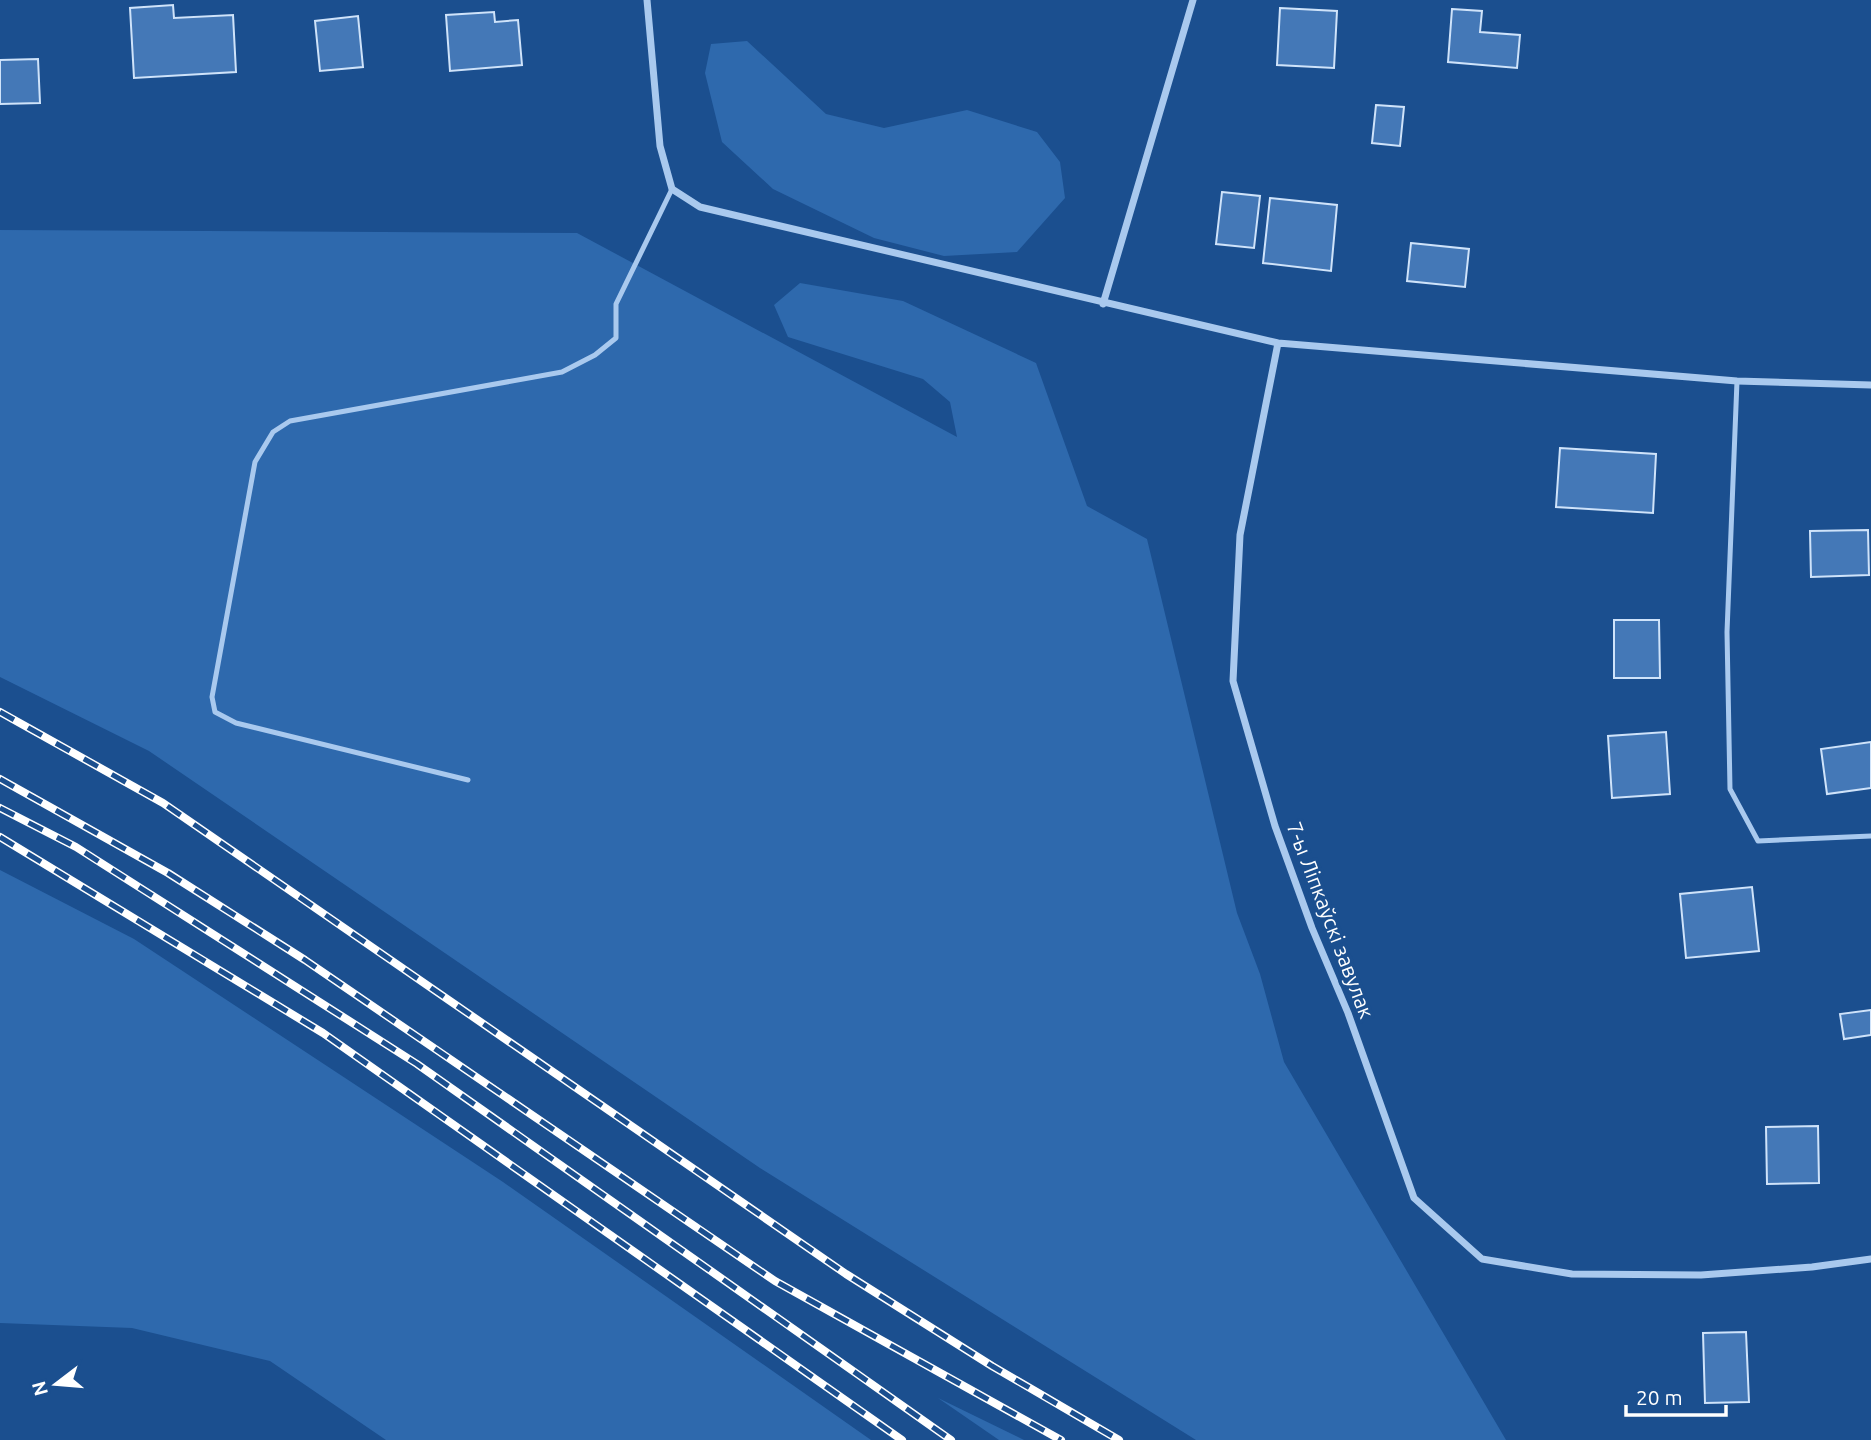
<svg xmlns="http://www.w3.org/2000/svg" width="1871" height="1440" font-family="Ubuntu,sans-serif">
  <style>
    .green { fill: #2e69ad }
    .building { fill: #4478b7; stroke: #cfe3fa; stroke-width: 2 }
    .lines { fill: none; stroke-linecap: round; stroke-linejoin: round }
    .service { stroke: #a9c9ee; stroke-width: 5 }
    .minor { stroke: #a9c9ee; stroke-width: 7 }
    .rail-casing { stroke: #fff; stroke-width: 8 }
    .rail { stroke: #1b4f8f; stroke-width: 5; stroke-dasharray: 16; stroke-linecap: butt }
    .labels { text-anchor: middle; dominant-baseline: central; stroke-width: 7; stroke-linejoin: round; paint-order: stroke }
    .street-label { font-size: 21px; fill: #fff; stroke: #1b4f8f }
  </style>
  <rect width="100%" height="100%" fill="#1b4f8f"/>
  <path class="green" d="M747,41L826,114L884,128L967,110L1037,132L1060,162L1065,198L1017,252L944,256L874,238L773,189L722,142L705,73L711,44Z
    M0,230L577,233L957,437L950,402L923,379L788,337L774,305L800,283L903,301L1036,363L1087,506L1147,539L1237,913L1260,974L1284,1062L1506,1440H1196L760,1168L149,751L0,677Z
    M0,870L134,939L503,1182L871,1440H386L270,1361L132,1328L0,1323Z
    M938,1398L1024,1440H999Z"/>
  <path class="building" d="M173,5L174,18L233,15L236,72L134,78L130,8Z
    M1280,8L1337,11L1334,68L1277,65Z
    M1452,9L1482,11L1480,32L1520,35L1517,68L1448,62Z
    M494,12L495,22L518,20L522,65L450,71L446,15Z
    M358,16L363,67L320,71L315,21Z
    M38,59L40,103L0,104V60Z
    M1376,105L1404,107L1400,146L1372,143Z
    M1222,192L1260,196L1254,248L1216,244Z
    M1270,198L1337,205L1331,271L1263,263Z
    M1411,243L1469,249L1465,287L1407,281Z
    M1560,448L1656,454L1653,513L1556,507Z
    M1868,530L1869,575L1811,577L1810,531Z
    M1614,620H1659L1660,678H1614Z
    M1666,732L1670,794L1612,798L1608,736Z
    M1871,742V788L1827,794L1821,749Z
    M1752,887L1759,951L1686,958L1680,894Z
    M1871,1010V1035L1844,1039L1840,1014Z
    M1818,1126L1819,1183L1767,1184L1766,1127Z
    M1746,1332L1749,1402L1705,1403L1703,1333Z"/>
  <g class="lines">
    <path class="service" d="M1737,381L1727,632L1730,789L1758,841L1871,836
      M468,780L236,723L215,712L212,697L255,462L273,432L290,421L562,372L595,355L616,338V304L672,189"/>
    <path class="minor" d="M647,0L660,146L672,189L700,207L1278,343L1737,381L1871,385
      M1103,304L1193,0
      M1278,343L1240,535L1233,681L1275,826L1312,928L1348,1013L1414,1198L1482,1259L1572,1274L1701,1275L1812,1267L1871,1259"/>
    <defs>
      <path id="rail" d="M0,712L163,803L846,1274L992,1366L1119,1440
        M0,779L168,873L305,960L775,1281L1061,1440
        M0,808L76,847L417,1064L951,1440
        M0,837L323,1033L902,1440"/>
    </defs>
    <use href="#rail" class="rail-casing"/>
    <use href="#rail" class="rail"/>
  </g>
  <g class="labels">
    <g class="street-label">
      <text transform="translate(1331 920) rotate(69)">7-ы Ліпкаўскі завулак</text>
    </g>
  </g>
  <g transform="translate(56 1384) rotate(254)" stroke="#1b4f8f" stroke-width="5" paint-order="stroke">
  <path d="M0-5L12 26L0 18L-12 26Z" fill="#ffffff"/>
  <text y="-10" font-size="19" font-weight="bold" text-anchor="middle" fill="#ffffff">N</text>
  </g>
  <path d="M1626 1405v10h100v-10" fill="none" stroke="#ffffff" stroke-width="3.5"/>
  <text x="1636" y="1405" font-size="21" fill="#ffffff" stroke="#1b4f8f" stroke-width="5" paint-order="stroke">20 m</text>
</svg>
